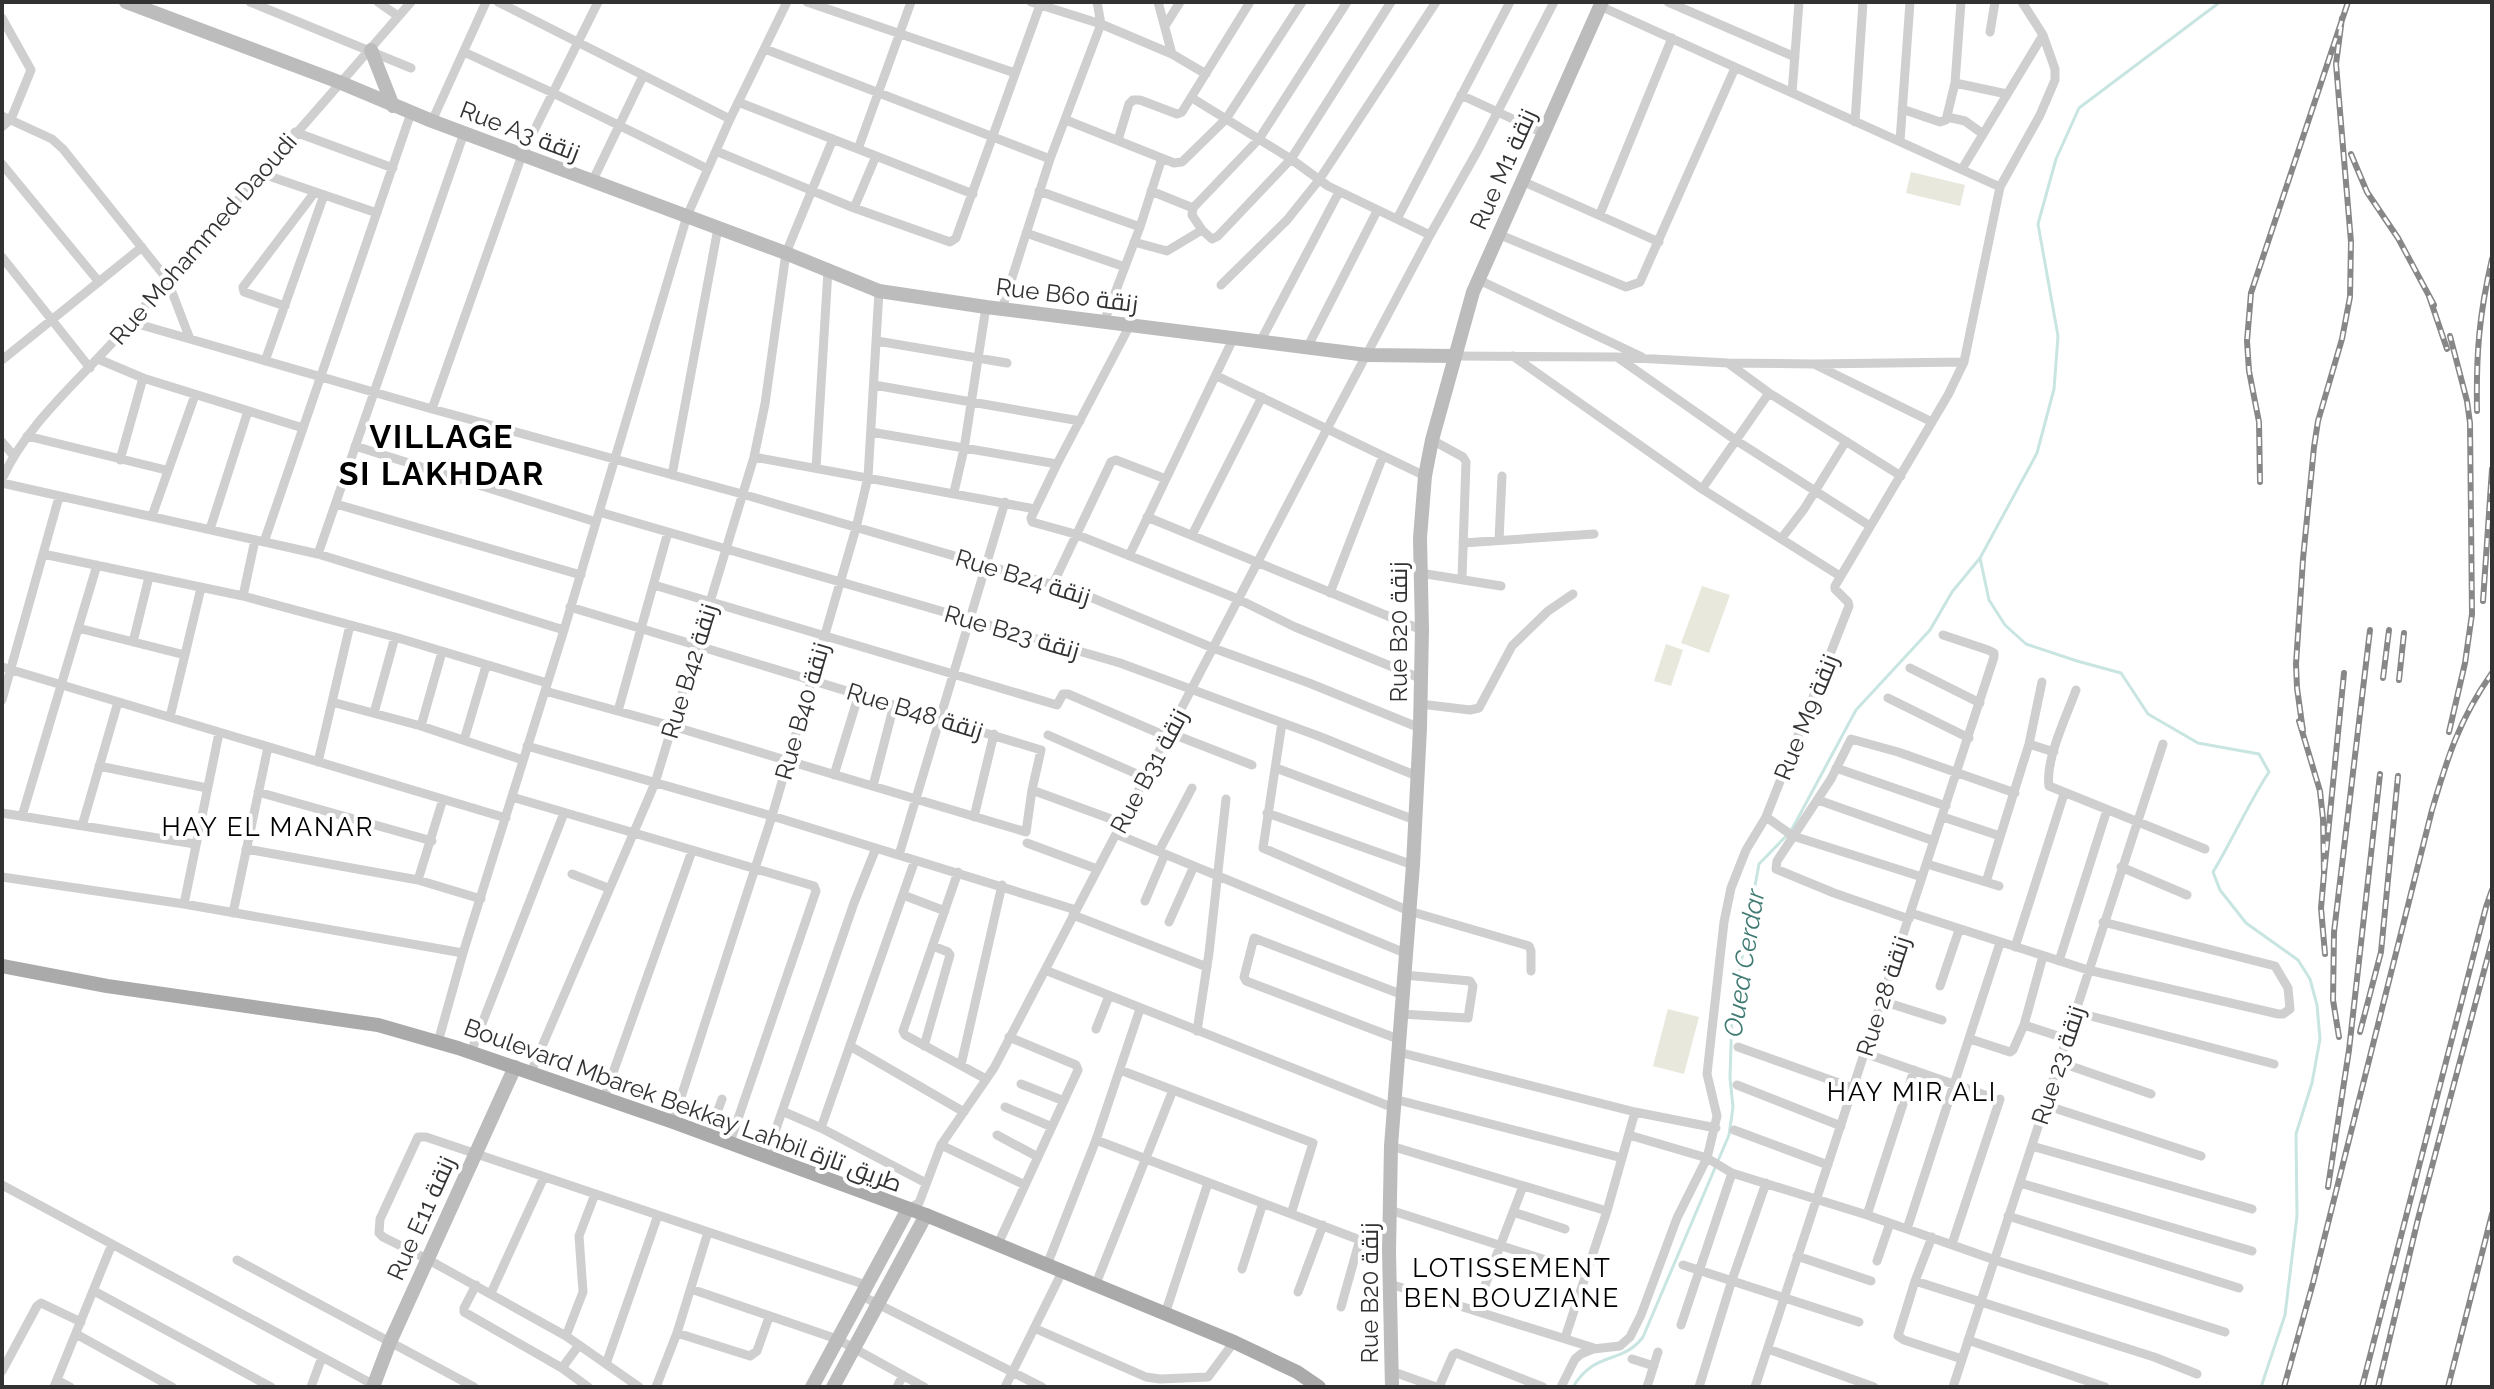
<svg xmlns="http://www.w3.org/2000/svg" width="2494" height="1389" font-family="Raleway,Cairo,sans-serif">
  <style>
    .green { fill: #e8e8dc }
    .lines { fill: none; stroke-linecap: round; stroke-linejoin: round }
    .stream { stroke: #c8e5e1; stroke-width: 3 }
    .street { stroke: #cfcfcf; stroke-width: 9 }
    .secondary { stroke: #bcbcbc; stroke-width: 14 }
    .primary { stroke: #aaa; stroke-width: 14 }
    .rail-casing { stroke: #878787; stroke-width: 6 }
    .rail { stroke: #fff; stroke-width: 3; stroke-dasharray: 9; stroke-linecap: butt }
    .labels { text-anchor: middle; dominant-baseline: central; stroke-width: 8; stroke-linejoin: round; paint-order: stroke }
    .street-label { font-size: 24px; fill: #323232; stroke: #fff }
    .neighbourhood-label { font-size: 26px; letter-spacing: 2px; fill: #000; stroke: #fff }
    .water-label { font-size: 26px; font-style: italic; fill: #3f7b73; stroke: #fff }
    .district-label { font-size: 32px; font-weight: bold; letter-spacing: 2px; fill: #000; stroke: #fff }
  </style>
  <rect width="100%" height="100%" fill="#fff"/>
  <path class="green" d="M1911,172L1965,185L1960,206L1906,193Z
    M1702,586L1730,595L1709,653L1681,643Z
    M1666,644L1683,650L1671,686L1654,681Z
    M1668,1009L1699,1017L1684,1074L1653,1066Z"/>
  <g class="lines">
    <path class="stream" d="M2220,2L2079,108L2056,159L2038,224L2058,336L2054,389L2037,453L1980,558L1989,600L2005,625L2026,644L2077,661L2121,673L2148,714L2198,743L2259,754L2269,772C2248,804 2233,839 2213,872L2220,890L2246,923L2298,960L2310,979L2317,1005L2320,1039L2312,1083L2296,1134L2297,1216L2285,1315L2261,1387
      M1573,1387C1595,1350 1622,1365 1643,1337L1729,1135L1733,1107L1730,1078L1732,1012L1759,864L1791,831L1856,710L1930,630L1952,592L1980,558"/>
    <path class="street" d="M250,2L411,68
      M378,2L398,16
      M498,2L730,119
      M807,2L1015,73
      M1031,2L1101,24L1172,54L1206,74
      M1158,2L1172,54
      M1668,2L1795,57
      M1600,6L2000,187
      M2,18L31,70L11,119L2,127
      M1165,26L1180,2
      M1990,32L1995,2
      M765,49L1050,159
      M464,52L553,93L708,169
      M1955,83L2007,94
      M1792,93L1799,2
      M1461,95L1543,133
      M1192,98L1291,159L1328,186L1430,235
      M738,102L973,194
      M1902,109L1940,122L1946,120L1955,83L1961,2
      M2,116L52,139L63,149L167,279L190,339
      M1947,117L1965,121L1983,134
      M1066,120L1174,163L1182,162L1226,119L1302,2
      M432,121L486,2
      M1855,122L1863,2
      M295,132L393,168
      M1118,140L1129,104L1133,100H1140L1177,114L1182,112L1250,2
      M1900,141L1910,2
      M858,149L911,2
      M716,151L854,208L950,242L956,238L1040,5
      M2,164L99,282
      M1962,169L2043,35L2022,2
      M260,173L377,213
      M1522,181L1659,242
      M592,182L643,76
      M1039,191L1140,227
      M1151,191L1193,208
      M854,208L876,156
      M1600,214L1672,38
      M1397,219L1510,2
      M1202,230L1192,215L1193,208L1259,139L1347,2
      M1026,233L1125,267
      M1498,234L1626,287L1640,282L1735,68
      M1134,242L1167,251L1202,230L1212,239L1218,236L1291,159L1391,2
      M2,257L90,368
      M1479,280L1642,357
      M1221,285L1287,220L1319,180L1436,2
      M285,306L244,292L243,287L315,192
      M1002,309L1050,159L1101,24L1097,2
      M131,322L432,409L742,494L1078,592L1213,648L1309,683L1420,728
      M1104,322L1140,227L1162,158
      M1130,325L1057,464L1031,518L1032,522L1075,534L1238,599L1295,627L1422,679
      M877,341L1007,363
      M1260,342L1339,192
      M1307,348L1377,211
      M1454,356L1617,357L1728,363L1814,364L1964,362
      M1513,356L1702,489L1840,576
      M1617,357L1737,441L1870,526
      M98,359L143,378L303,428
      M2,360L142,247
      M265,361L324,195
      M1728,363L1769,393L1901,476
      M1816,365L1932,422
      M1217,376L1425,476
      M874,385L1080,421
      M432,409L522,155L598,2
      M871,432L1057,464
      M27,436L166,470
      M1432,440L1463,457L1466,462L1462,578
      M2,442L13,455
      M355,446L596,522
      M754,457L1035,509
      M120,460L143,378
      M816,468L828,270
      M672,475L718,228
      M2,479C28,422 80,380 121,333C217,223 315,113 411,2
      M2,483L318,554L564,630
      M1702,489L1769,393
      M954,492L964,449L986,307
      M336,504L581,575
      M599,512L1120,663L1321,737L1417,776
      M152,516L195,395
      M1147,517L1422,630
      M210,529L248,411
      M1192,535L1262,397
      M1781,539L1804,509L1846,441
      M1499,540L1502,476
      M264,542L411,113
      M1463,543L1594,534
      M43,554L243,596L395,637L547,683
      M318,554L464,133
      M1129,556L1233,339
      M1420,573L1501,586
      M1053,584L1111,462L1116,460L1166,479
      M654,585L1057,705L1063,694H1068L1168,737
      M1330,593L1383,456
      M243,596L255,540
      M78,628L185,655
      M133,642L149,577
      M2,667L506,818
      M1910,668L1980,703
      M2076,690C2067,715 2045,760 2049,786L2205,849
      M545,691L672,726L1026,832L1032,790L1041,750L570,607
      M1888,698L1969,738
      M2,700L59,497
      M332,702L421,726L523,760
      M1420,704L1470,710L1479,708L1512,646L1548,611L1573,594
      M618,711L668,532
      M374,713L395,637
      M170,717L201,588
      M1282,723L1263,848L1409,911L1529,946L1531,951V971
      M421,726L442,652
      M1170,733L1252,765
      M1048,735L1146,778
      M464,740L486,666
      M2029,744L2054,752
      M527,746L772,816L1076,910
      M318,762L350,625
      M99,766L207,788
      M1276,768L1415,820
      M1836,768L1946,806
      M834,775L859,694
      M873,786L894,705
      M1032,790L1122,823
      M258,792L432,841
      M512,797L814,886L816,891L730,1142
      M1818,800L1934,841
      M2,813L195,844
      M1267,813L1413,865
      M22,816L97,565
      M974,817L994,734
      M1766,817L1793,836L1922,877
      M1943,817L2000,836
      M82,826L118,702
      M1116,834L1405,953
      M1027,843L1097,869
      M246,849L418,880L481,899
      M1159,851L1192,788
      M899,855L1005,502
      M1927,864L1999,886
      M2121,867L2187,895
      M958,872L903,1031L905,1035L986,1079
      M572,874L608,888
      M2,877L184,904L463,953
      M418,880L443,799
      M1986,882L2029,744L2042,682
      M903,895L945,911
      M1145,901L1165,854
      M184,904L219,733
      M233,913L268,747
      M1911,913L2088,970L2278,1014H2283L2290,1009L2288,988L2275,966L2103,922
      M1073,915L1207,967
      M1909,919L1834,893L1776,869L1777,861L1831,779L1851,739L1898,752L2015,793
      M1169,922L1194,866
      M2015,947L2064,794
      M2059,961L2107,810
      M1045,970L1394,1108
      M1940,986L1959,930
      M1882,1001L1942,1020
      M2075,1012L2274,1064
      M1401,1014L1468,1018L1473,986L1470,981L1404,975
      M2024,1025L2067,1039
      M1096,1029L1109,996
      M1197,1031L1209,953L1226,799
      M1398,1039L1246,981L1244,977L1254,938L1403,995
      M1970,1039L2010,1052L2013,1050L2024,1025L2043,956
      M438,1042L463,953L564,630L687,216L730,119L787,2
      M850,1046L964,1112
      M924,1046L950,955L948,952L933,946
      M1738,1047L1853,1088
      M471,1052L564,813
      M1398,1052L1635,1112L1716,1128
      M1864,1053L1985,1095
      M2059,1062L2151,1094
      M961,1065L1002,885
      M1120,1070L1313,1143L1291,1214
      M531,1072L655,783L754,457L765,404L786,253L833,139
      M1021,1084L1064,1101
      M1737,1085L1841,1126
      M604,1098L692,851
      M1394,1099L1622,1158
      M2045,1105L2201,1156
      M1005,1107L1052,1127
      M782,1111L821,1128L926,1183
      M673,1122L772,816L856,528L868,477L879,291
      M821,1128L915,860
      M1734,1130L1828,1165
      M709,1135L722,1099
      M997,1135L1038,1157
      M1629,1135L1707,1158L1732,1173L1867,1215L1995,1260L2225,1332
      M1096,1140L1389,1251
      M941,1145L1025,1185
      M1391,1146L1607,1211
      M2032,1146L2252,1209
      M767,1155L854,903L876,848
      M2020,1183L2252,1251
      M2,1185L376,1386
      M908,1209L919,1203L941,1145L994,1068L1327,429L1430,235L1478,150L1554,2
      M1390,1210L1586,1273
      M1513,1212L1565,1229
      M1867,1215L1914,1070
      M2008,1216L2239,1288
      M1907,1229L2000,943
      M1932,1237L1915,1281L1898,1336L1904,1340L1962,1359
      M998,1244L1078,1070L1076,1065L1009,1037
      M1952,1244L2000,1099
      M1797,1256L1871,1281
      M237,1260L474,1387
      M1877,1261L1890,1223
      M1047,1265L1096,1140L1140,1009
      M1683,1265L1859,1322
      M1242,1269L1263,1203
      M1915,1281L2154,1357L2197,1374
      M1390,1284L1594,1348
      M476,1285L464,1308V1312L562,1368L588,1387
      M1095,1286L1173,1090
      M691,1289L837,1339L924,1387
      M94,1291L271,1387
      M1298,1292L1323,1225
      M491,1293L544,1177
      M860,1295L1042,1387
      M1341,1307L1360,1239
      M1476,1309L1523,1186
      M1165,1314L1208,1183
      M1681,1325L1732,1173
      M1034,1328L1146,1377L1160,1379L1208,1377L1234,1342
      M677,1333L750,1356L757,1351L769,1317
      M76,1334L172,1387
      M566,1336L583,1292L579,1236L595,1194
      M1565,1338L1607,1211L1635,1112
      M1968,1340L2105,1387
      M1768,1349L1874,1387
      M1632,1359L1654,1366
      M606,1364L658,1215
      M562,1368L579,1345
      M2,1371L37,1306L41,1303L81,1322
      M1391,1371L1436,1387
      M57,1380L70,1387
      M54,1387L112,1244
      M311,1387L322,1357
      M639,1387L566,1336L427,1259L383,1237L379,1233L380,1219L418,1137H426L866,1285
      M656,1387L677,1333L708,1232
      M897,1387L903,1375
      M1005,1387L1062,1272
      M1439,1387L1453,1355L1456,1353L1543,1387
      M1561,1387L1575,1359L1581,1354L1593,1349L1620,1346L1630,1337L1641,1315L1677,1218L1707,1158L1717,1116L1707,1074L1724,922L1731,888L1746,850L1766,817L1849,606L1848,602L1835,589V586L1948,395L1964,362L2000,187L2040,115L2055,80V69L2043,35
      M1647,1387L1658,1352
      M1699,1387L1732,1280L1766,1183
      M1755,1387L1994,657V653L1988,650L1943,635
      M1953,1387L2163,744"/>
    <path class="secondary" d="M126,2L339,82L432,121L783,252L879,291L986,307L1367,355L1454,356
      M371,50L393,106
      M373,1387L390,1342L515,1067
      M812,1387L908,1209
      M833,1387L926,1215
      M1392,1387L1389,1251L1391,1146L1413,865L1420,728L1422,630L1420,538L1425,476L1432,440L1473,292L1602,2"/>
    <path class="primary" d="M2,966L107,986L378,1025L458,1048L673,1122L926,1215L1234,1342L1297,1372L1319,1387"/>
    <defs>
      <path id="rail" d="M2351,154L2367,192L2398,238L2434,305
        M2429,296L2447,349
        M2477,411C2476,354 2479,315 2492,259
        M2260,482L2259,422L2249,371L2247,341L2251,293L2348,2
        M2483,601L2492,469
        M2383,678L2389,630
        M2399,680L2404,633
        M2299,721L2320,791L2323,819L2324,874L2344,673
        M2303,731L2297,688L2296,664L2303,559L2314,447L2318,421L2342,339L2350,297L2351,242L2336,64L2342,18
        M2449,732L2465,663L2472,614L2470,423L2467,401L2450,336
        M2324,874L2321,908L2325,954
        M2360,1032L2381,952L2398,776
        M2339,1037L2333,1000L2334,932L2370,630
        M2328,1187L2349,1050L2380,774
        M2284,1387L2313,1283L2432,810C2448,756 2459,720 2492,673
        M2362,1387L2486,907L2492,890
        M2378,1387L2418,1219L2492,941
        M2448,1387L2492,1214"/>
    </defs>
    <use href="#rail" class="rail-casing"/>
    <use href="#rail" class="rail"/>
  </g>
  <g class="labels">
    <g class="street-label">
      <text transform="translate(520 131) rotate(21)">Rue A3 زنقة</text>
      <text transform="translate(1503 169) rotate(-66)">Rue M1 زنقة</text>
      <text transform="translate(203 239) rotate(-49)">Rue Mohammed Daoudi</text>
      <text transform="translate(1067 295) rotate(7)">Rue B60 زنقة</text>
      <text transform="translate(1023 577) rotate(17)">Rue B24 زنقة</text>
      <text transform="translate(1012 632) rotate(16)">Rue B23 زنقة</text>
      <text transform="translate(1398 632) rotate(-90)">Rue B20 زنقة</text>
      <text transform="translate(689 671) rotate(-73)">Rue B42 زنقة</text>
      <text transform="translate(802 711) rotate(-74)">Rue B40 زنقة</text>
      <text transform="translate(915 711) rotate(17)">Rue B48 زنقة</text>
      <text transform="translate(1806 717) rotate(-68)">Rue M9 زنقة</text>
      <text transform="translate(1149 771) rotate(-62)">Rue B31 زنقة</text>
      <text transform="translate(1883 996) rotate(-72)">Rue 28 زنقة</text>
      <text transform="translate(2058 1065) rotate(-72)">Rue 23 زنقة</text>
      <text transform="translate(683 1105) rotate(20)">Boulevard Mbarek Bekkay Lahbil طريق تازة</text>
      <text transform="translate(421 1218) rotate(-66)">Rue E11 زنقة</text>
      <text transform="translate(1369 1293) rotate(-90)">Rue B20 زنقة</text>
    </g>
    <g class="neighbourhood-label">
      <text x="268" y="827">HAY EL MANAR</text>
      <text x="1912" y="1092">HAY MIR ALI</text>
      <text x="1512" y="1268">LOTISSEMENT<tspan x="1512" dy="30">BEN BOUZIANE</tspan></text>
    </g>
    <g class="water-label">
      <text transform="translate(1744 963) rotate(-81)">Oued Cerdar</text>
    </g>
    <g class="district-label">
      <text x="442" y="436">VILLAGE<tspan x="442" dy="37">SI LAKHDAR</tspan></text>
    </g>
  </g>
  <rect width="2494" height="1389" fill="none" stroke="#323232" stroke-width="8"/>
</svg>
